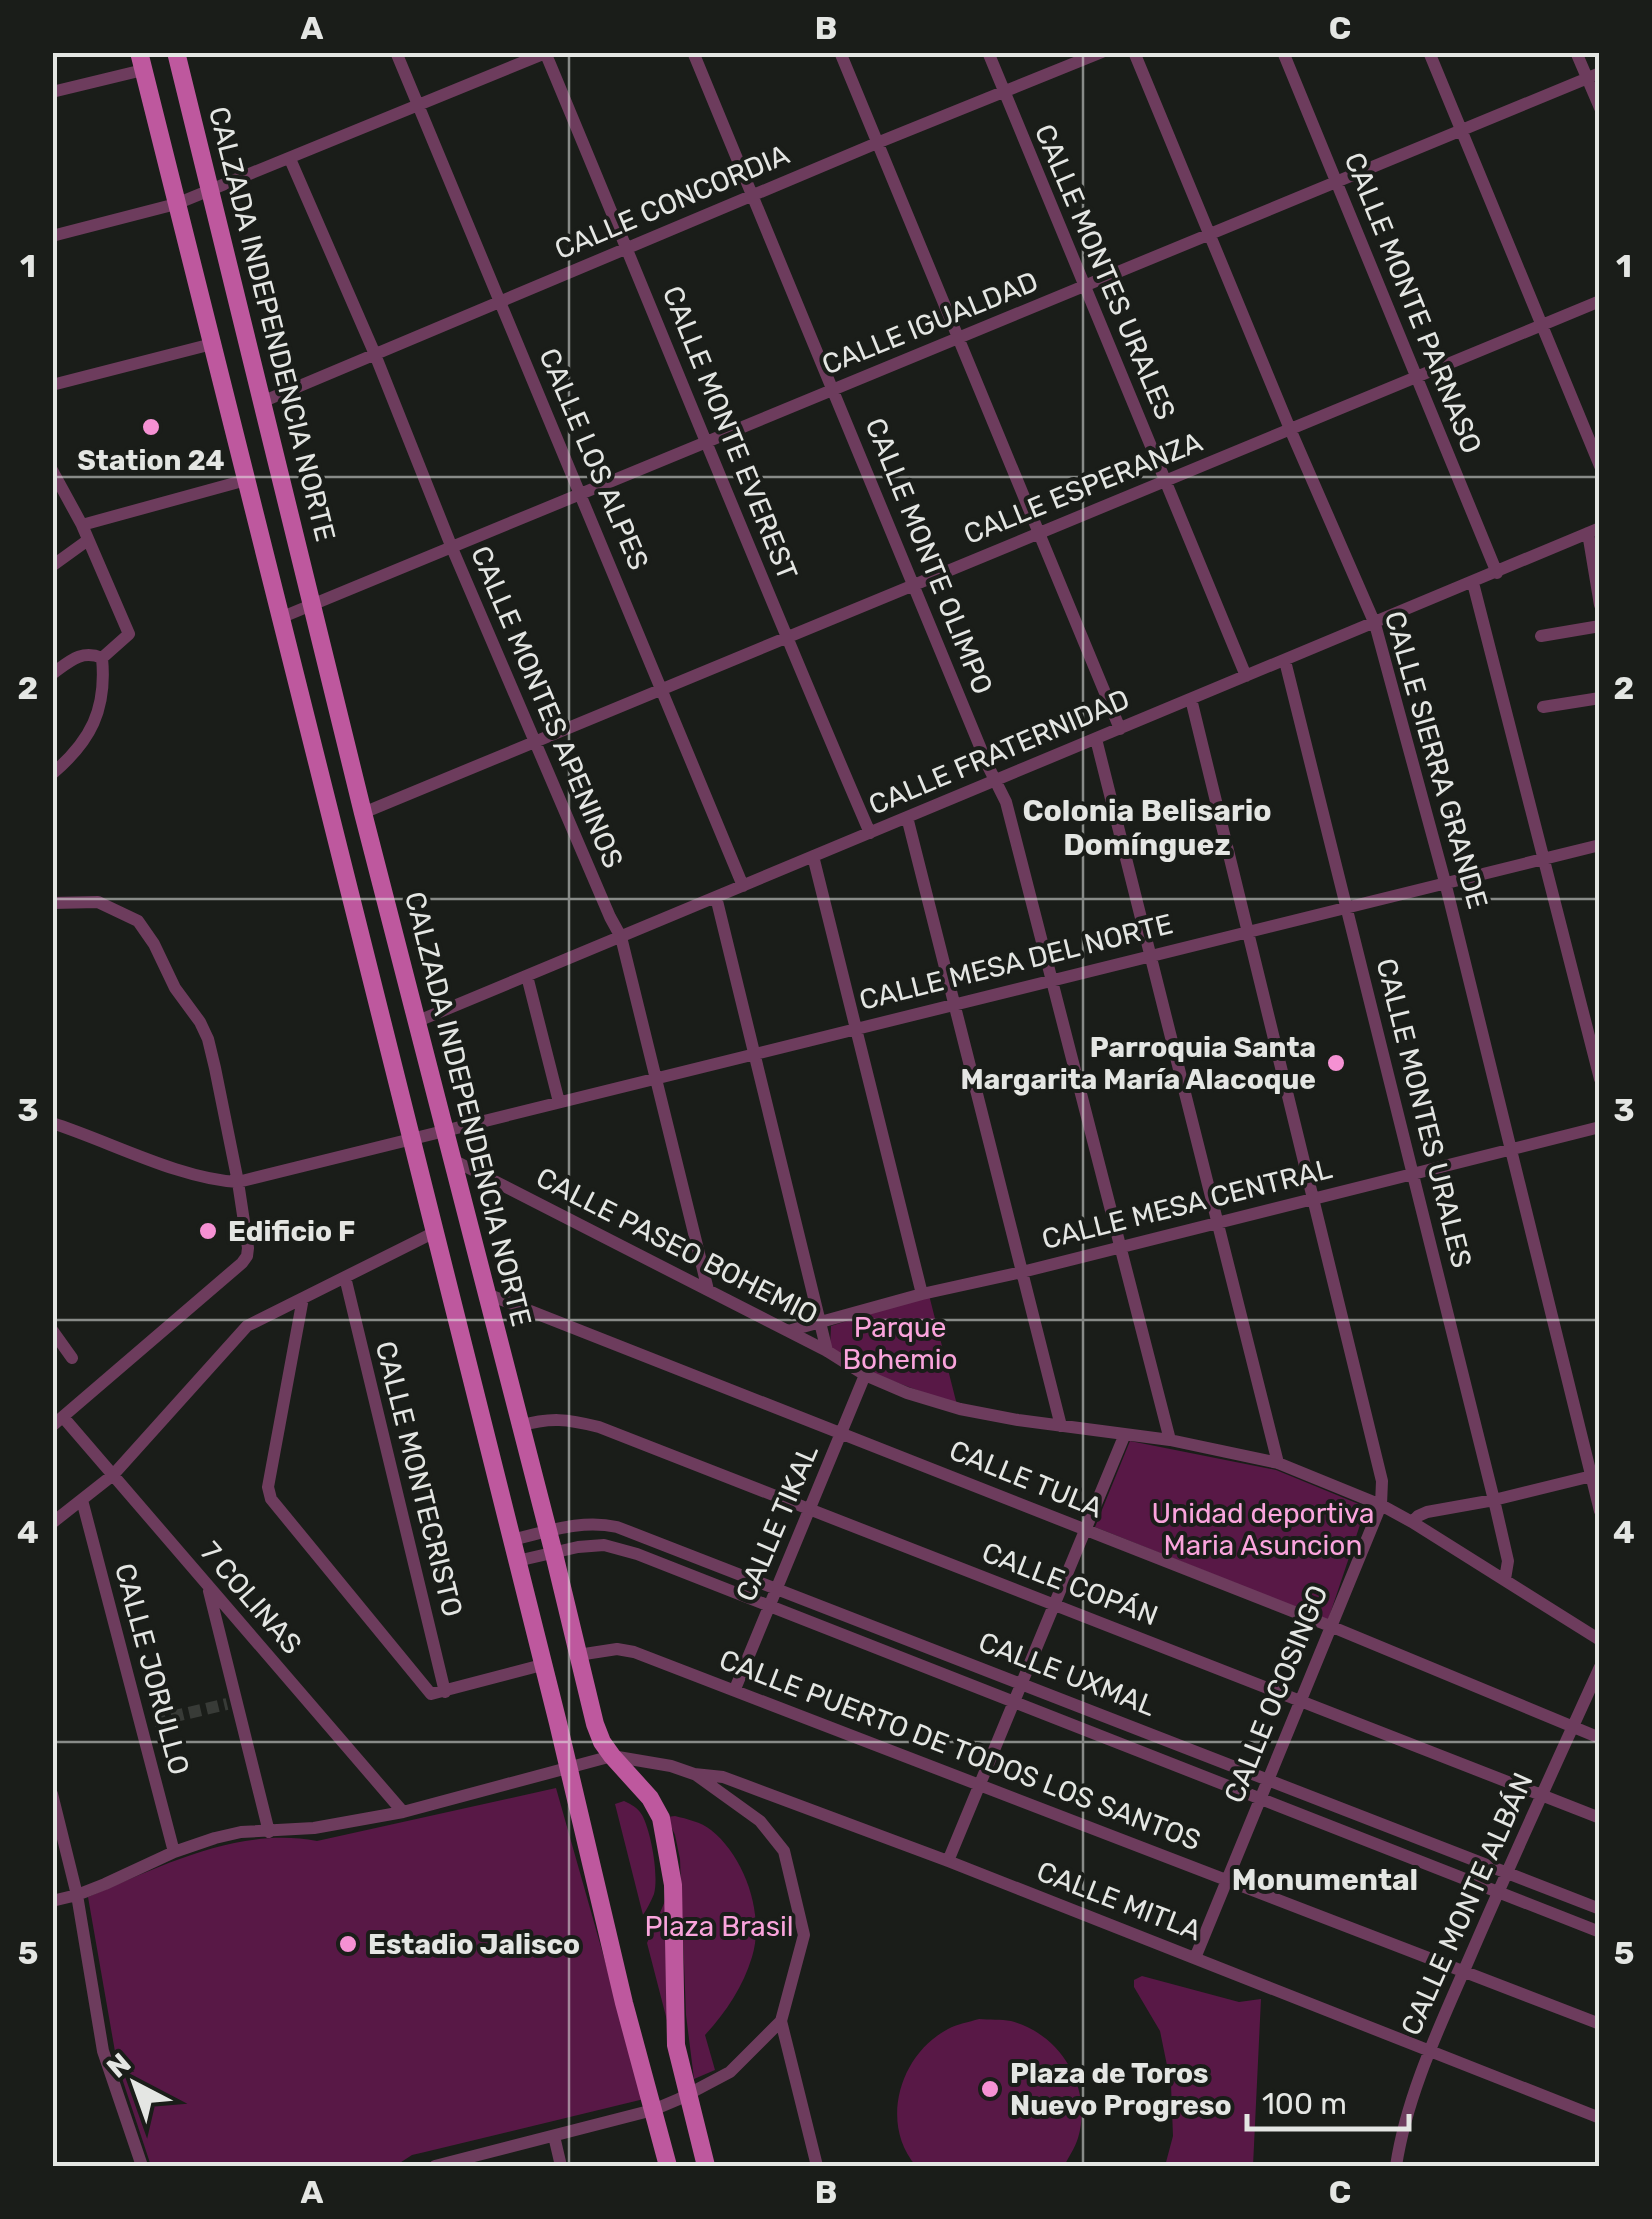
<svg xmlns="http://www.w3.org/2000/svg" width="1652" height="2219" font-family="Rubik,sans-serif">
  <style>
    .green { fill: #581846 }
    .lines { fill: none; stroke-linecap: round; stroke-linejoin: round }
    .minor-tunnel { stroke: #383b37; stroke-width: 12; stroke-dasharray: 12 6; stroke-linecap: butt }
    .minor { stroke: #6d3c5d; stroke-width: 12 }
    .major { stroke: #be589e; stroke-width: 18 }
    .grid { fill: none; stroke: #e4e6e3; stroke-width: 2.5; stroke-opacity: 0.55 }
    .poi-dot { fill: #f591d3; stroke: #1a1d19; stroke-width: 4 }
    .labels { text-anchor: middle; dominant-baseline: central; stroke-width: 8; stroke-linejoin: round; paint-order: stroke }
    .street-label { font-size: 28px; fill: #e4e6e3; stroke: #1a1d19 }
    .poi-label { font-size: 28px; font-weight: bold; fill: #e4e6e3; stroke: #1a1d19; text-anchor: start }
    .park-label { font-size: 28px; fill: #faa4dc; stroke: #1a1d19 }
    .neighbourhood-label { font-size: 30px; font-weight: bold; fill: #e4e6e3; stroke: #1a1d19 }
    .neatline { fill: none; stroke: #e4e6e3; stroke-width: 4 }
    .grid-label { font-size: 32px; text-anchor: middle; font-weight: bold; fill: #e4e6e3 }
  </style>
  <rect width="100%" height="100%" fill="#1a1d19"/>
  <path class="green" d="M929,1295L957,1405L866,1371L830,1347L831,1326Z
    M1130,1441L1276,1470L1366,1507L1328,1620L1095,1527Z
    M556,1788L644,2099L425,2152L412,2155L395,2166H151L117,2063L88,1897C159,1867 238,1826 317,1841Z
    M624,1801C631,1804 638,1808 642,1815C651,1831 659,1876 654,1894C651,1901 647,1909 643,1915L615,1804Z
    M675,1816C687,1819 701,1822 711,1830C745,1857 765,1915 752,1957C743,1987 726,2012 705,2035L715,2070L694,2079L686,2015L680,1859L675,1835L667,1817Z
    M668,1894L670,2032L647,1943Z
    M1142,1976L1239,2002L1261,1999L1253,2166H1165L1173,2136L1171,2085L1160,2031L1134,1987V1980Z
    M979,2019C989,2020 1001,2019 1011,2021C1061,2034 1093,2088 1078,2138C1075,2148 1068,2158 1064,2166H916C879,2123 900,2054 948,2029C957,2024 969,2022 979,2019Z"/>
  <g class="lines">
    <path class="minor-tunnel" d="M154,1721L227,1704"/>
    <path class="minor" d="M396,52L743,886
      M545,52C654,312 758,574 870,833
      M693,52L988,766L1006,802L1170,1440
      M840,52L1120,729
      M988,52L1246,676
      M1134,52L1290,429L1375,624L1445,882L1600,1511
      M1283,52L1497,573
      M1429,52L1600,466
      M1576,52L1600,108
      M52,92L143,70
      M290,159L374,352L452,548L610,917L621,937L708,1290
      M52,236L176,204L548,52
      M52,385L212,344
      M264,401L877,143L1102,52
      M52,470L82,525L129,634L102,658C107,709 91,741 52,774
      M82,525L246,480
      M1588,533L1600,605
      M52,566L88,540
      M1473,583L1600,1079
      M280,618L1600,73
      M1541,636L1600,626
      M1285,661L1494,1500L1508,1561L1505,1579
      M52,674C69,662 81,649 102,658
      M1191,699L1382,1481L1381,1505L1195,1958
      M1543,707L1600,698
      M1096,739L1278,1463
      M363,813L1600,301
      M907,817L1061,1426
      M813,856L922,1294
      M716,897L827,1351
      M52,903L98,902L138,921L154,944L175,988L200,1022L208,1039L215,1068L238,1182L248,1248L247,1256L242,1263L52,1426
      M527,976L559,1102
      M418,1021L1600,528
      M52,1123C109,1141 179,1179 238,1182L1600,845
      M453,1160L827,1351L865,1375L907,1393L960,1409L1018,1420L1170,1440L1278,1463L1381,1505L1412,1522L1600,1640
      M345,1277L445,1692
      M487,1294L1330,1626L1600,1738
      M303,1298L268,1487L271,1499L431,1694L542,1665
      M52,1330L72,1358
      M788,1331L922,1294L1022,1272L1600,1127
      M63,1417L403,1812
      M519,1426C551,1417 567,1419 599,1427L1600,1818
      M82,1500L174,1852
      M1412,1522L1418,1516L1427,1512L1494,1500L1600,1474
      M52,1523L113,1475L247,1326L435,1232
      M511,1540C547,1532 580,1519 617,1527L1600,1909
      M517,1561L578,1547L604,1545L637,1554L1600,1932
      M209,1591L269,1832
      M578,1655L617,1649L634,1652L1600,2024
      M735,1689L865,1375
      M52,1794L77,1895L103,2051L142,2166
      M948,1861L1125,1434
      M52,1901L77,1895L105,1884L174,1852L215,1838L241,1832L314,1828L403,1812L612,1756L671,1766L694,1774L723,1777L948,1861L1600,2118
      M781,2021L817,2166
      M554,2136L561,2166
      M435,2166L653,2110L679,2099L730,2072L781,2021L804,1935L784,1851L760,1821L696,1775
      M1396,2166C1407,2094 1440,2026 1469,1959C1511,1861 1556,1764 1600,1667"/>
    <path class="major" d="M139,52L558,1723L624,2003L668,2166
      M176,52L363,813L554,1554L595,1724L602,1742L612,1756L650,1798L661,1818L673,1885L676,2045L706,2166"/>
  </g>
  <path class="grid" d="M569,52V2166M1083,52V2166M52,477H1600M52,899H1600M52,1320H1600M52,1742H1600"/>
  <g class="poi-dot">
    <circle cx="151" cy="427" r="10"/>
    <circle cx="1336" cy="1063" r="10"/>
    <circle cx="208" cy="1231" r="10"/>
    <circle cx="348" cy="1944" r="10"/>
    <circle cx="990" cy="2089" r="10"/>
  </g>
  <g class="labels">
    <g class="street-label">
      <text transform="translate(672 202) rotate(-23)">CALLE CONCORDIA</text>
      <text transform="translate(1105 272) rotate(67)">CALLE MONTES URALES</text>
      <text transform="translate(1413 303) rotate(68)">CALLE MONTE PARNASO</text>
      <text transform="translate(930 323) rotate(-22)">CALLE IGUALDAD</text>
      <text transform="translate(272 324) rotate(76)">CALZADA INDEPENDENCIA NORTE</text>
      <text transform="translate(730 433) rotate(68)">CALLE MONTE EVEREST</text>
      <text transform="translate(594 459) rotate(67)">CALLE LOS ALPES</text>
      <text transform="translate(1083 488) rotate(-22)">CALLE ESPERANZA</text>
      <text transform="translate(929 556) rotate(68)">CALLE MONTE OLIMPO</text>
      <text transform="translate(547 707) rotate(67)">CALLE MONTES APENINOS</text>
      <text transform="translate(999 752) rotate(-23)">CALLE FRATERNIDAD</text>
      <text transform="translate(1436 760) rotate(74)">CALLE SIERRA GRANDE</text>
      <text transform="translate(1016 962) rotate(-14)">CALLE MESA DEL NORTE</text>
      <text transform="translate(468 1109) rotate(76)">CALZADA INDEPENDENCIA NORTE</text>
      <text transform="translate(1424 1113) rotate(76)">CALLE MONTES URALES</text>
      <text transform="translate(1187 1204) rotate(-14)">CALLE MESA CENTRAL</text>
      <text transform="translate(677 1246) rotate(27)">CALLE PASEO BOHEMIO</text>
      <text transform="translate(419 1479) rotate(76)">CALLE MONTECRISTO</text>
      <text transform="translate(1026 1479) rotate(22)">CALLE TULA</text>
      <text transform="translate(777 1523) rotate(-67)">CALLE TIKAL</text>
      <text transform="translate(1070 1584) rotate(21)">CALLE COPÁN</text>
      <text transform="translate(251 1598) rotate(49)">7 COLINAS</text>
      <text transform="translate(152 1669) rotate(75)">CALLE JORULLO</text>
      <text transform="translate(1067 1674) rotate(21)">CALLE UXMAL</text>
      <text transform="translate(1276 1694) rotate(-68)">CALLE OCOSINGO</text>
      <text transform="translate(960 1750) rotate(21)">CALLE PUERTO DE TODOS LOS SANTOS</text>
      <text transform="translate(1119 1901) rotate(21)">CALLE MITLA</text>
      <text transform="translate(1467 1904) rotate(-66)">CALLE MONTE ALBÁN</text>
    </g>
    <g class="poi-label">
      <text x="151" y="460" text-anchor="middle">Station 24</text>
      <text x="1316" y="1047" text-anchor="end">Parroquia Santa<tspan x="1316" dy="32">Margarita María Alacoque</tspan></text>
      <text x="228" y="1231">Edificio F</text>
      <text x="368" y="1944">Estadio Jalisco</text>
      <text x="1010" y="2073">Plaza de Toros<tspan x="1010" dy="32">Nuevo Progreso</tspan></text>
    </g>
    <g class="park-label">
      <text x="900" y="1327">Parque<tspan x="900" dy="32">Bohemio</tspan></text>
      <text x="1263" y="1513">Unidad deportiva<tspan x="1263" dy="32">Maria Asuncion</tspan></text>
      <text x="719" y="1926">Plaza Brasil</text>
    </g>
    <g class="neighbourhood-label">
      <text x="1147" y="811">Colonia Belisario<tspan x="1147" dy="34">Domínguez</tspan></text>
      <text x="1325" y="1880">Monumental</text>
    </g>
  </g>
  <rect width="1652" height="2219" fill="none" stroke="#1a1d19" stroke-width="110"/>
  <g transform="translate(135 2084) rotate(319)" stroke="#1a1d19" stroke-width="8" paint-order="stroke">
  <path d="M0-8L18 38L0 25L-18 38Z" fill="#e4e6e3"/>
  <text y="-15" font-size="28" font-weight="bold" text-anchor="middle" fill="#e4e6e3">N</text>
  </g>
  <path d="M1247 2114v15h162v-15" fill="none" stroke="#e4e6e3" stroke-width="5"/>
  <text x="1262" y="2114" font-size="30" fill="#e4e6e3" stroke="#1a1d19" stroke-width="8" paint-order="stroke">100 m</text>
  <rect x="55" y="55" width="1542" height="2109" class="neatline"/>
  <g class="grid-label">
    <text x="312" y="39">A</text>
    <text x="826" y="39">B</text>
    <text x="1340" y="39">C</text>
    <text x="28" y="277">1</text>
    <text x="1624" y="277">1</text>
    <text x="28" y="699">2</text>
    <text x="1624" y="699">2</text>
    <text x="28" y="1121">3</text>
    <text x="1624" y="1121">3</text>
    <text x="28" y="1543">4</text>
    <text x="1624" y="1543">4</text>
    <text x="28" y="1964">5</text>
    <text x="1624" y="1964">5</text>
    <text x="312" y="2203">A</text>
    <text x="826" y="2203">B</text>
    <text x="1340" y="2203">C</text>
  </g>
</svg>
